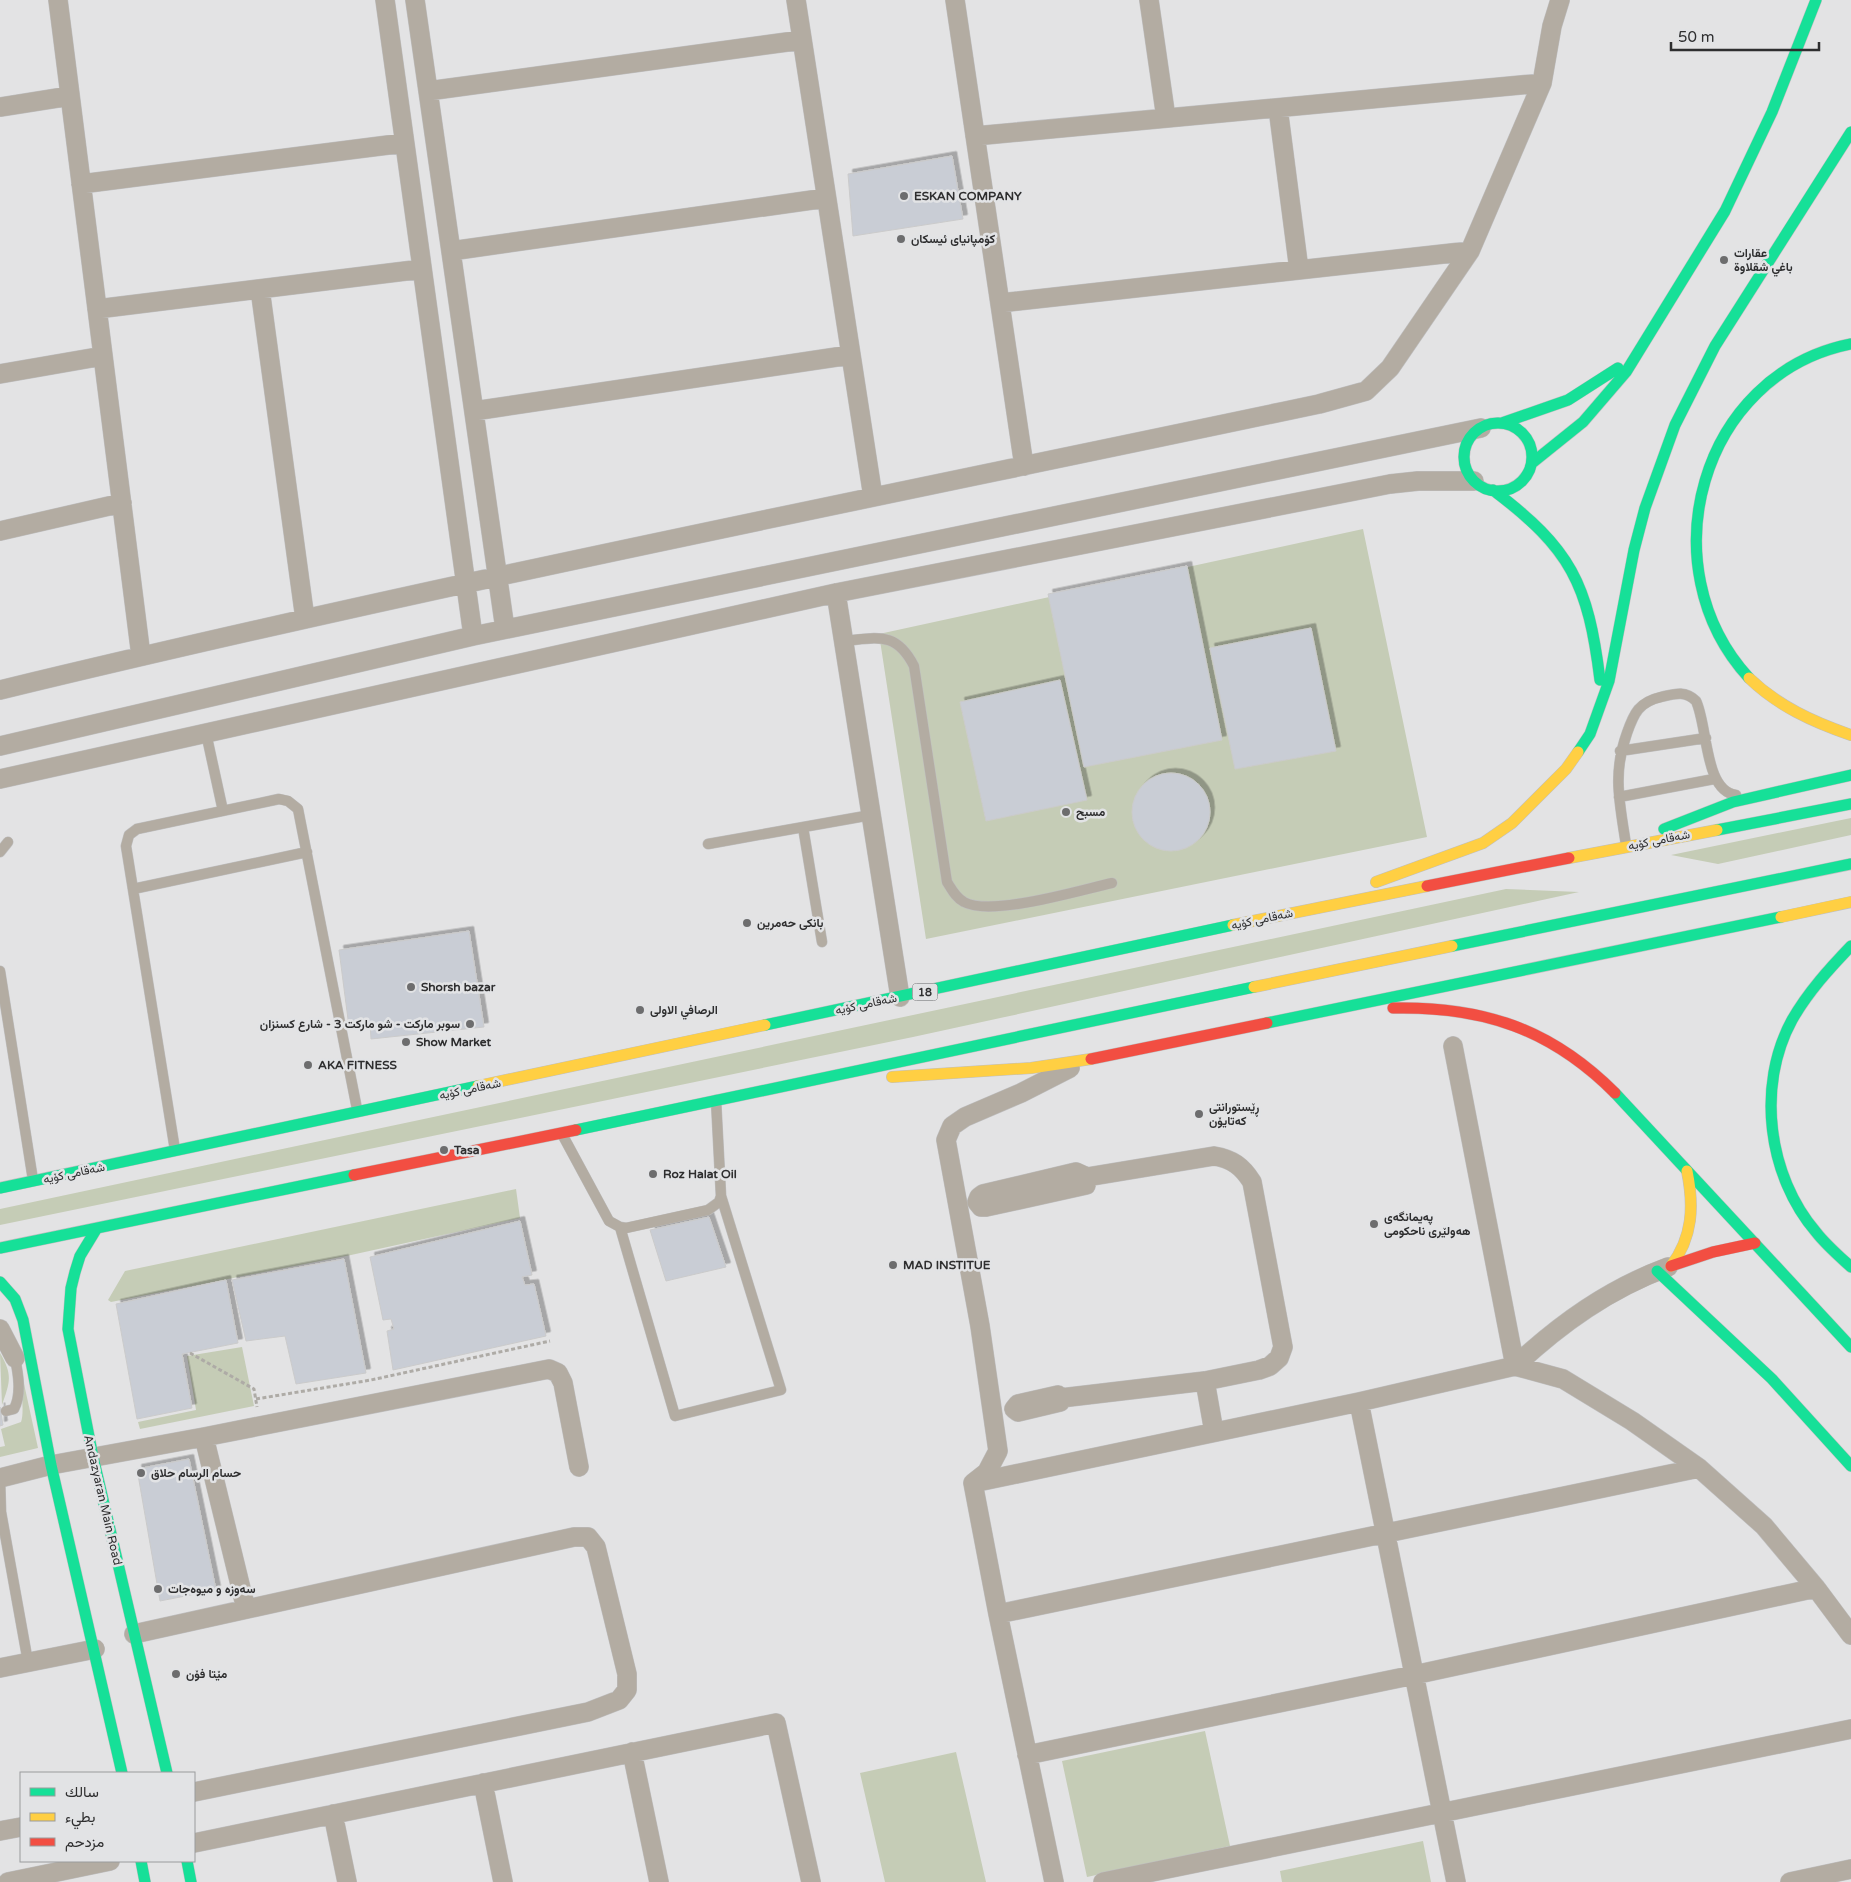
<svg xmlns="http://www.w3.org/2000/svg" width="1851" height="1882" font-family="'Varela Round',Vazirmatn,sans-serif">
  <style>
    .green { fill: #c5ccb6 }
    .building { fill: #c9cdd5; stroke: #cbcbcb; filter: url(#shadow) }
    .lines { fill: none; stroke-linecap: round; stroke-linejoin: round }
    .lane-casing { stroke: #bfbfc0; stroke-width: 11 }
    .street-casing { stroke: #bfbfc0; stroke-width: 20 }
    .fast-casing { stroke: #bfbfc0; stroke-width: 12 }
    .slow-casing { stroke: #bfbfc0; stroke-width: 12 }
    .jam-casing { stroke: #bfbfc0; stroke-width: 12 }
    .path { stroke: #aeaba6; stroke-width: 3; stroke-dasharray: 4 2.5; stroke-linecap: butt }
    .lane { stroke: #b3aca2; stroke-width: 10 }
    .street { stroke: #b3aca2; stroke-width: 19 }
    .fast { stroke: #16e098; stroke-width: 11 }
    .slow { stroke: #ffcf43; stroke-width: 11 }
    .jam { stroke: #f24e42; stroke-width: 11 }
    .poi-dot { fill: #6d6d6e; stroke: #e2e3e5; stroke-width: 2 }
    .labels { text-anchor: middle; dominant-baseline: central; stroke-width: 5; stroke-linejoin: round; paint-order: stroke }
    .shield { fill: #e2e3e5; stroke: #646466; stroke-width: 1 }
    .shield-label { font-size: 11px; font-weight: bold; fill: #2e2e2f }
    .poi-label { font-size: 12px; font-weight: bold; fill: #2e2e2f; stroke: #e2e3e5; text-anchor: start }
    .street-label { font-size: 12px; fill: #2e2e2f; stroke: #e2e3e5 }
  </style>
  <defs>
    <filter id="shadow"><feDropShadow dx="4.5" dy="-4.5" stdDeviation="0" flood-color="#0004"/></filter>
  </defs>
  <rect width="100%" height="100%" fill="#e3e3e4"/>
  <path class="green" d="M1363,529L1427,837L926,939L879,634Z
    M1851,818V835L1718,864L1671,855Z
    M1506,889L1579,892L913,1037L0,1225V1209Z
    M516,1189L520,1218L351,1255L111,1302L108,1300L125,1271Z
    M242,1347L254,1406L140,1429L138,1422L196,1410L187,1356Z
    M0,1353C13,1375 10,1382 2,1405Z
    M21,1370L38,1448L0,1457V1447L5,1446L1,1429L21,1422C25,1412 20,1384 21,1370Z
    M1205,1731L1230,1846L1087,1877L1062,1761Z
    M956,1752L986,1882H885L860,1773Z
    M1423,1841L1431,1882H1282L1280,1871Z"/>
  <path class="building" d="M952,156L963,219L853,236L848,174Z
    M1187,566L1222,740L1084,767L1048,594Z
    M1311,628L1336,751L1235,769L1210,648Z
    M1060,680L1087,800L986,821L960,702Z
    M1132 812a39 39 0 1 1 78 0a39 39 0 1 1-78 0Z
    M469,931L484,1027L371,1039L370,1024L349,1027L339,950Z
    M709,1217L726,1267L666,1281L650,1230Z
    M520,1221L532,1275L522,1277L525,1285L534,1284L546,1336L393,1370L387,1331L394,1329L391,1319L383,1320L370,1257Z
    M344,1259L366,1373L296,1384L285,1336L246,1341L232,1280Z
    M226,1280L238,1343L182,1354L192,1408L137,1419L116,1304Z
    M0,1407L3,1425L0,1426Z
    M189,1459L216,1590L160,1601L137,1469Z"/>
  <g class="lines">
    <defs>
      <path id="lane" d="M844,641C878,638 896,631 914,666L947,882C952,890 956,898 964,902C991,917 1080,890 1112,883
        M206,733L223,811
        M1620,751L1706,738
        M1619,797L1714,779
        M803,827L822,942
        M708,844L871,815
        M1626,845C1620,804 1612,774 1627,733C1634,713 1639,702 1661,697C1674,694 1685,690 1696,701C1708,726 1704,791 1736,795
        M0,852L8,842
        M133,889L307,852
        M0,971L33,1180
        M562,1134L609,1221L620,1227L626,1228L708,1210L719,1202L721,1196L716,1100
        M175,1150L126,846L129,835L137,829L279,799L288,801L298,809L357,1109
        M620,1227L675,1416L781,1390L721,1196
        M6,1411L14,1409C22,1394 18,1373 15,1358L19,1357
        M0,1478L1,1512L28,1662"/>
      <path id="street" d="M58,0L141,656
        M385,0L473,636
        M415,0L505,629
        M796,0L873,497
        M955,0L1024,466
        M1149,0L1166,118
        M428,91L802,40
        M0,107L70,96
        M1278,108L1299,270
        M975,136L1542,83
        M81,184L404,143
        M451,251L826,198
        M260,289L305,619
        M1000,303L1470,251
        M97,309L422,269
        M0,374L103,356
        M474,411L850,355
        M0,531L122,503
        M836,593L900,997
        M0,690C437,584 879,497 1319,404L1366,391L1390,368L1470,251L1542,83L1552,26L1560,0
        M0,746L473,636L1481,428
        M0,779L836,593L1390,484L1418,481H1474
        M1453,1046L1515,1366
        M1076,1172L1087,1177L1086,1185L986,1207H981L977,1202L979,1197L983,1194Z
        M0,1329L15,1358
        M1515,1366C1561,1323 1609,1289 1668,1267
        M1205,1381L1214,1432
        M1058,1395L1061,1398L1060,1402L1018,1412L1014,1409L1018,1404Z
        M1061,1398L1205,1381L1259,1370L1270,1366L1279,1358L1283,1347L1252,1182C1242,1166 1232,1159 1214,1156L1087,1177
        M1359,1402L1456,1882
        M204,1437L246,1609
        M0,1478L51,1465L204,1437L549,1369L558,1373L563,1383L579,1467
        M973,1483L1359,1402L1515,1366L1563,1379L1632,1421L1699,1468L1764,1526L1816,1588L1851,1635
        M973,1483L987,1472L998,1451L980,1326L946,1140L952,1126L965,1117L1021,1093L1070,1068
        M973,1483L998,1614L1054,1882
        M998,1614L1699,1468
        M134,1634L574,1537H588L596,1547L627,1674V1690L619,1700L588,1712L194,1792
        M0,1668L95,1649
        M632,1752L659,1882
        M1027,1755L1414,1675L1816,1588
        M483,1783L503,1882
        M333,1814L347,1882
        M0,1831L21,1827
        M194,1843L776,1723L811,1882
        M8,1882L110,1861
        M1103,1882L1851,1729
        M1790,1882L1851,1869"/>
      <path id="fast" d="M1502,423L1568,400L1618,368
        M1464 457a34 34 0 1 1 68 0a34 34 0 1 1-68 0Z
        M1532,463L1583,422L1626,372L1725,211L1772,112L1816,0
        M1493,490C1571,549 1588,583 1600,680
        M1749,678C1647,567 1700,374 1851,344
        M1578,752L1590,734L1609,681L1634,550L1645,508L1675,425L1715,346L1851,132
        M1664,829L1733,802L1851,775
        M1717,830L1851,804
        M1452,946L1851,864
        M1851,946C1829,969 1808,992 1792,1020C1756,1086 1768,1176 1816,1232C1826,1245 1839,1256 1851,1267
        M1267,1023L1781,917
        M765,1025L1233,925
        M1615,1093L1851,1347
        M576,1130L1254,987
        M0,1188L478,1086
        M97,1228L80,1256L75,1272L71,1288L68,1329L93,1457L167,1773
        M0,1248L354,1175
        M1657,1271L1772,1379L1851,1466
        M0,1282L15,1299L23,1320L51,1465L122,1773
        M141,1861L145,1882
        M187,1861L191,1882"/>
      <path id="slow" d="M1749,678C1778,706 1813,722 1851,735
        M1569,858L1717,830
        M1376,882L1483,843L1512,823L1566,769L1578,752
        M1781,917L1851,902
        M1233,925L1427,886
        M1254,987L1452,946
        M892,1077L1031,1068L1091,1059
        M478,1086L765,1025
        M1671,1266C1693,1237 1694,1206 1687,1171"/>
      <path id="jam" d="M1427,886L1569,858
        M1393,1008C1483,1006 1551,1029 1615,1093
        M1091,1059L1267,1023
        M354,1175L576,1130
        M1671,1266L1713,1252L1755,1243"/>
    </defs>
    <use href="#lane" class="lane-casing"/>
    <use href="#street" class="street-casing"/>
    <use href="#fast" class="fast-casing"/>
    <use href="#slow" class="slow-casing"/>
    <use href="#jam" class="jam-casing"/>
    <path class="path" d="M190,1353L254,1389L257,1407
      M256,1399L371,1380L550,1341"/>
    <use href="#lane" class="lane"/>
    <use href="#street" class="street"/>
    <use href="#fast" class="fast"/>
    <use href="#slow" class="slow"/>
    <use href="#jam" class="jam"/>
  </g>
  <g class="poi-dot">
    <circle cx="904" cy="196" r="5"/>
    <circle cx="901" cy="239" r="5"/>
    <circle cx="1724" cy="260" r="5"/>
    <circle cx="1066" cy="812" r="5"/>
    <circle cx="747" cy="923" r="5"/>
    <circle cx="411" cy="987" r="5"/>
    <circle cx="640" cy="1010" r="5"/>
    <circle cx="470" cy="1024" r="5"/>
    <circle cx="406" cy="1042" r="5"/>
    <circle cx="308" cy="1065" r="5"/>
    <circle cx="1199" cy="1114" r="5"/>
    <circle cx="444" cy="1150" r="5"/>
    <circle cx="653" cy="1174" r="5"/>
    <circle cx="1374" cy="1224" r="5"/>
    <circle cx="893" cy="1265" r="5"/>
    <circle cx="141" cy="1473" r="5"/>
    <circle cx="158" cy="1589" r="5"/>
    <circle cx="176" cy="1674" r="5"/>
  </g>
  <g class="labels">
    <rect class="shield" x="912.5" y="983.5" width="25" height="17" rx="4"/>
    <g class="shield-label">
      <text x="925" y="992">18</text>
    </g>
    <g class="poi-label">
      <text x="914" y="196">ESKAN COMPANY</text>
      <text x="911" y="239">کۆمپانیای ئیسکان</text>
      <text x="1734" y="253">عقارات<tspan x="1734" dy="14">باغي شقلاوة</tspan></text>
      <text x="1076" y="812">مسبح</text>
      <text x="757" y="923">بانكی حه‌مرین</text>
      <text x="421" y="987">Shorsh bazar</text>
      <text x="650" y="1010">الرصافي الاولى</text>
      <text x="460" y="1024" text-anchor="end">سوبر ماركت - شو ماركت 3 - شارع كسنزان</text>
      <text x="416" y="1042">Show Market</text>
      <text x="318" y="1065">AKA FITNESS</text>
      <text x="1209" y="1107">ڕێستورانتی<tspan x="1209" dy="14">کەتایۆن</tspan></text>
      <text x="454" y="1150">Tasa</text>
      <text x="663" y="1174">Roz Halat Oil</text>
      <text x="1384" y="1217">پەیمانگەی<tspan x="1384" dy="14">هەولێری ناحکومی</tspan></text>
      <text x="903" y="1265">MAD INSTITUE</text>
      <text x="151" y="1473">حسام الرسام حلاق</text>
      <text x="168" y="1589">سەوزە و میوەجات</text>
      <text x="186" y="1674">مێتا فۆن</text>
    </g>
    <g class="street-label">
      <text transform="translate(1659 840) rotate(-11)">شەقامی کۆیە</text>
      <text transform="translate(1262 919) rotate(-12)">شەقامی کۆیە</text>
      <text transform="translate(866 1004) rotate(-12)">شەقامی کۆیە</text>
      <text transform="translate(470 1089) rotate(-12)">شەقامی کۆیە</text>
      <text transform="translate(74 1173) rotate(-12)">شەقامی کۆیە</text>
      <text transform="translate(103 1500) rotate(77)">Andazyaran Main Road</text>
    </g>
  </g>
  <rect x="20" y="1772" width="175" height="90" fill="#e2e3e5" stroke="#9a9b9c"/>
  <rect x="30" y="1788" width="25" height="8" fill="#16e098" stroke="#9a9b9c"/>
  <text x="65" y="1797" font-size="15" fill="#2e2e2f">سالك</text>
  <rect x="30" y="1813" width="25" height="8" fill="#ffcf43" stroke="#9a9b9c"/>
  <text x="65" y="1822" font-size="15" fill="#2e2e2f">بطيء</text>
  <rect x="30" y="1838" width="25" height="8" fill="#f24e42" stroke="#9a9b9c"/>
  <text x="65" y="1847" font-size="15" fill="#2e2e2f">مزدحم</text>
  <path d="M1671 42v8h148v-8" fill="none" stroke="#2e2e2f" stroke-width="2.5"/>
  <text x="1678" y="42" font-size="15" fill="#2e2e2f" stroke="#e2e3e5" stroke-width="4" paint-order="stroke">50 m</text>
</svg>
